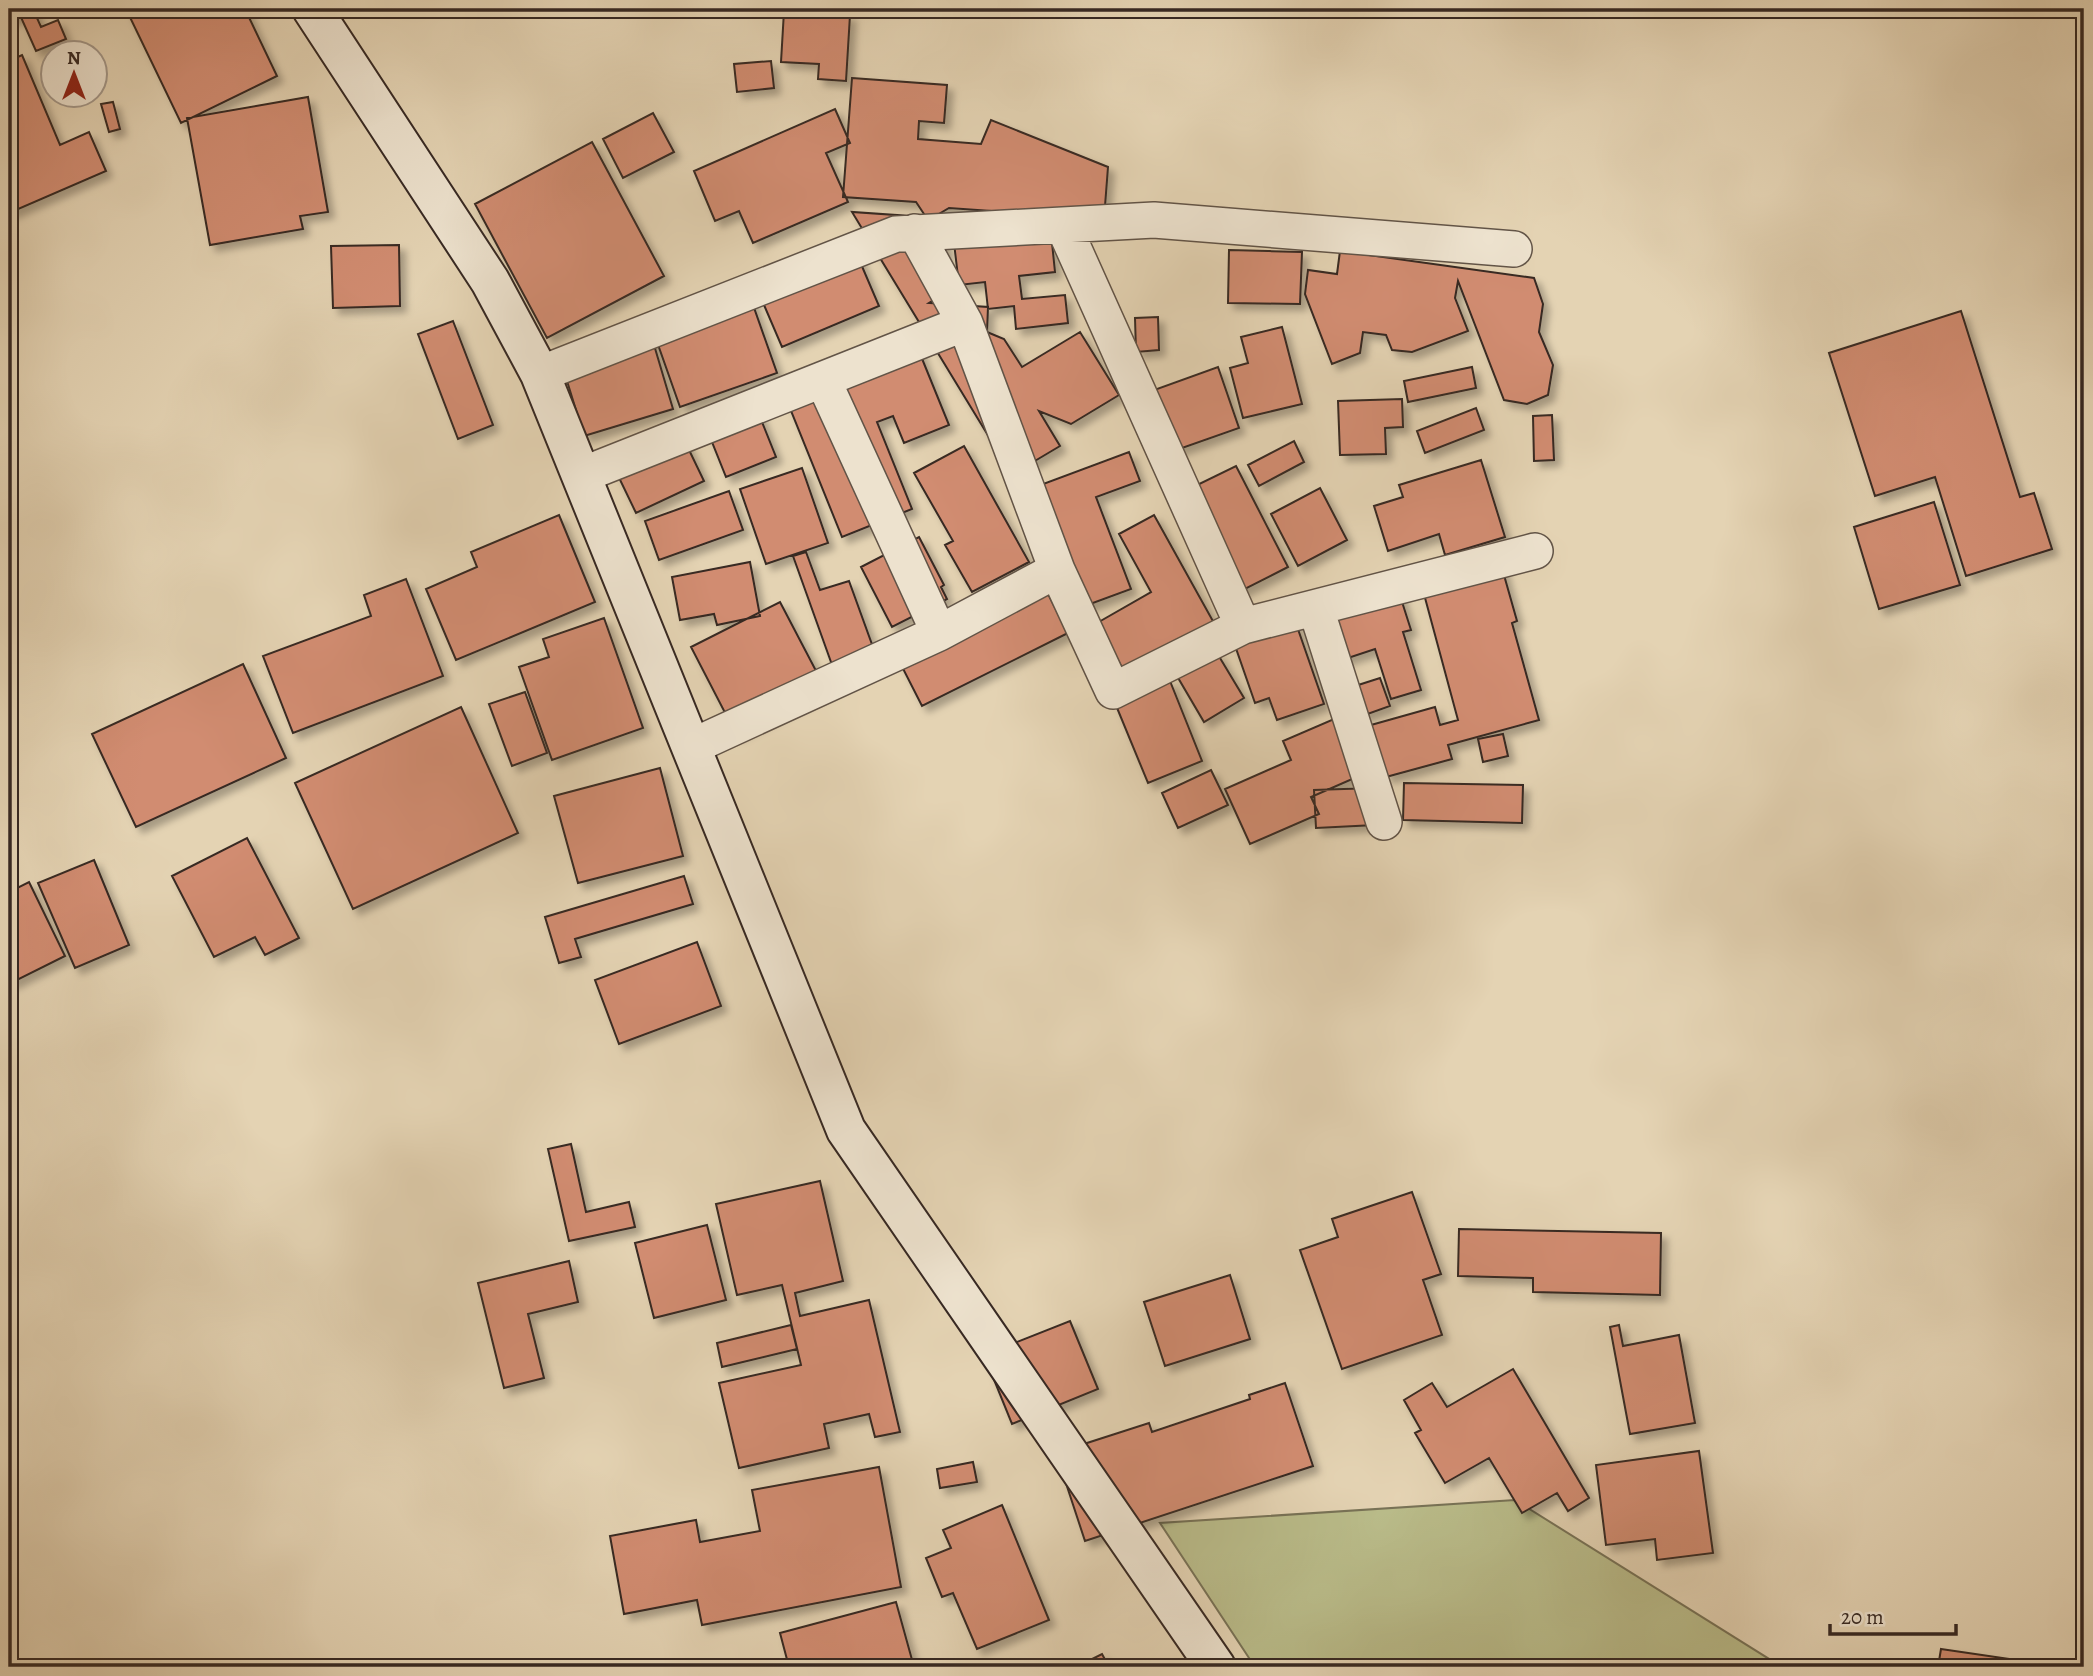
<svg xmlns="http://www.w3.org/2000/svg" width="2093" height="1676" font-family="Alegreya,serif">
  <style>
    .green { fill: #b9bb89; stroke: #787256; stroke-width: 2 }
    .building { fill: #d18c71; stroke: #372923; stroke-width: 2; filter: url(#shadow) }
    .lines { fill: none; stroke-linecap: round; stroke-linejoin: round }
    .street-casing { stroke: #625447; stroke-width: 38 }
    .secondary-casing { stroke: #372923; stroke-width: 42 }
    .street { stroke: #ede2ce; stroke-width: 35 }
    .secondary { stroke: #ede2ce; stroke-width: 38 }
  </style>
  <defs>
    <filter id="shadow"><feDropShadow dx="6" dy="6" stdDeviation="3.5" flood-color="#0004"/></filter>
  </defs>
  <rect width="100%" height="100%" fill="#e4d3b3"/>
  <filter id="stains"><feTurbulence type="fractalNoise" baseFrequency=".00286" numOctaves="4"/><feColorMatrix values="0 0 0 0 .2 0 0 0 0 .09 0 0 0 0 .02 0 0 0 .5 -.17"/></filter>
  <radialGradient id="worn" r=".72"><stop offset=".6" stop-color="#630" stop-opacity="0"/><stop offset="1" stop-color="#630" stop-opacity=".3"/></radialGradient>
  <path class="green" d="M1515,1500L1782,1667H1255L1160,1523Z"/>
  <path class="building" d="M9,9H33L41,27L58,20L66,39L36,51L20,15L9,20Z
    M126,9H245L277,76L181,123Z
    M784,11L850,15L846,81L818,79L819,64L781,62Z
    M22,55L60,145L89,132L106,171L9,213V61Z
    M771,61L774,88L737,92L734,64Z
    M852,78L947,85L944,123L919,121L918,139L981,144L991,120L1108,167L1104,219L949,208L917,227L946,244L945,260L960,284L929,303L988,307L987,332L1004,339L1022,367L1080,332L1119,395L1071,424L1039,411L1060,446L1023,468L1003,460L852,212L926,217L916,202L843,197Z
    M308,97L328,212L300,216L303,229L210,245L187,118Z
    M113,102L120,129L109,132L101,104Z
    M835,109L850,143L826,153L848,202L753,243L739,211L715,221L694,171Z
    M653,113L674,152L623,178L603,139Z
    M592,142L664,276L547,338L475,204Z
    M1051,233L1055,272L1019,276L1022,299L1065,295L1068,323L1016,329L1014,306L988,309L985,282L959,285L954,243Z
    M399,245L400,306L333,308L331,246Z
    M855,250L879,306L782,347L758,291Z
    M1229,250L1302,252L1300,304L1228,303Z
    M1340,251L1534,278L1543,304L1539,332L1553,365L1548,395L1527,404L1504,400L1458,281L1455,298L1468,331L1412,352L1392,350L1386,335L1363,332L1360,353L1332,364L1305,294L1308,270L1337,274Z
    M746,285L777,373L680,407L649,319Z
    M1961,311L2020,497L2034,493L2052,549L1966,576L1935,477L1875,496L1829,353Z
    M1158,317L1159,350L1136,352L1135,318Z
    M453,321L493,425L458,439L418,334Z
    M1282,327L1302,404L1243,418L1230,368L1248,363L1241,337Z
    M649,328L673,409L584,436L559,355Z
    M912,334L949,425L904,443L893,416L877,422L912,509L842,537L779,381Z
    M1218,367L1239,428L1165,454L1143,394Z
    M1472,367L1476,388L1408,402L1404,381Z
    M1402,399L1403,427L1385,428L1386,454L1340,455L1338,401Z
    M756,407L776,457L726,477L706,427Z
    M1476,408L1484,430L1425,453L1417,431Z
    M1552,415L1554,460L1534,461L1533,416Z
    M678,427L704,481L636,513L610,459Z
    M1294,441L1304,462L1259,486L1248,465Z
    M964,446L1029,562L972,592L945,545L953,541L914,473Z
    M1129,452L1140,481L1096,497L1131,589L1082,607L1027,490Z
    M1481,460L1505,537L1445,555L1439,534L1388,551L1374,506L1403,497L1399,485Z
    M1236,466L1288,567L1237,593L1191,488Z
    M802,468L828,543L766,564L740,489Z
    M1320,488L1347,540L1298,566L1271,514Z
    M729,491L743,530L659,560L645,521Z
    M1934,502L1960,585L1879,609L1854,527Z
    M559,515L595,602L456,660L426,589L477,567L471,552Z
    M1154,515L1219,632L1125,673L1097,623L1151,592L1119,534Z
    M919,537L944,585L941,587L947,599L892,627L861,567Z
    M806,552L820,590L849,581L878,661L836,676L793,556Z
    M1500,561L1517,621L1512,623L1539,720L1448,745L1452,759L1386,777L1371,725L1435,707L1440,725L1458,720L1421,583Z
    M750,562L760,616L717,625L714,614L680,620L672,577Z
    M1039,576L1068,633L922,706L892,647Z
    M406,579L443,676L293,733L263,656L371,616L364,595Z
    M1396,583L1411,630L1403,632L1421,690L1391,699L1375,649L1342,660L1325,606Z
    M780,602L825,688L736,734L691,647Z
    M1292,612L1324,704L1277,720L1269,698L1255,703L1231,634Z
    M604,618L643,728L552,760L519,667L549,657L543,639Z
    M1217,653L1244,698L1204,722L1177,676Z
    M243,664L286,758L136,827L92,734Z
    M1380,678L1390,706L1362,716L1352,687Z
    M1170,681L1202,761L1148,783L1115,703Z
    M525,692L547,753L512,766L489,704Z
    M461,707L518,833L353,909L295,783Z
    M1341,716L1366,773L1311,797L1319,814L1250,844L1225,789L1291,760L1283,741Z
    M1503,734L1508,756L1483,762L1478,739Z
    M660,768L683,856L578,883L554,796Z
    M1211,770L1228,805L1178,828L1162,793Z
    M1404,783L1523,785L1522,823L1403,820Z
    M1374,788L1375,825L1316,828L1314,790Z
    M247,838L299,938L265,955L255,937L214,957L172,876Z
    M94,860L129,945L75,968L38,883Z
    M684,876L693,904L575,939L581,957L559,963L545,917Z
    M29,882L65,956L9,984V892Z
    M697,942L721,1006L619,1044L595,980Z
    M571,1144L586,1212L629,1202L635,1227L569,1241L548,1149Z
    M820,1181L843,1281L795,1293L800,1316L869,1300L900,1432L875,1437L869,1414L824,1424L829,1448L739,1468L719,1383L801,1365L782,1285L737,1295L716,1204Z
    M1412,1192L1441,1274L1423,1280L1442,1335L1342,1369L1300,1250L1338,1237L1332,1219Z
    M707,1225L726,1300L654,1318L635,1243Z
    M1459,1229L1661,1233L1660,1295L1533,1292V1278L1458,1276Z
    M569,1261L578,1302L528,1314L544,1378L504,1388L478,1283Z
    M1230,1275L1250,1339L1165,1366L1144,1302Z
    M1070,1321L1098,1389L1012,1424L984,1355Z
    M791,1325L797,1349L722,1367L717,1343Z
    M1619,1325L1623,1346L1679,1335L1695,1423L1630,1434L1610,1327Z
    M1513,1369L1589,1498L1568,1511L1557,1493L1522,1513L1489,1458L1445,1483L1415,1433L1421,1430L1404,1400L1432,1383L1447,1407Z
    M1285,1383L1313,1466L1085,1541L1056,1453L1149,1423L1152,1432L1250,1399L1249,1395Z
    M1699,1451L1713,1553L1657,1560L1655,1539L1606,1545L1596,1465Z
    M973,1462L977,1482L940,1488L937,1469Z
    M879,1467L901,1587L702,1625L697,1600L624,1614L610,1536L696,1520L700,1542L760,1531L752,1490Z
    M1002,1505L1049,1620L977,1649L953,1593L942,1597L926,1558L951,1548L943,1530Z
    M896,1602L914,1667H789L780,1633Z
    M1941,1649L2064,1667H1938Z
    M1102,1654L1109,1667H1076Z"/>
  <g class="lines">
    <defs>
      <path id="street" d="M1063,225L1243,626
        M915,232L965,323L1057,570L1113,691L1243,626L1535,551
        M540,374L896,234L1154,220L1514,249
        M823,380L939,633
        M582,475L965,323
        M1316,609L1384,822
        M691,747L939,633L1057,570"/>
      <path id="secondary" d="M312,9L490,281L540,374L846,1130L1216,1667"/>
    </defs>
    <use href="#street" class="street-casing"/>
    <use href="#secondary" class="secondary-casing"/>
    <use href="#street" class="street"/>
    <use href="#secondary" class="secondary"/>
  </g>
  <rect width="2093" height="1676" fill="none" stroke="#e4d3b3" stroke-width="35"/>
  <rect x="10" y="10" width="2072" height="1655" fill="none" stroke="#372923" stroke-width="3.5"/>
  <rect x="18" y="18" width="2058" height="1641" fill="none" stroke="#372923" stroke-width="2"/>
  <g transform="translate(74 74)"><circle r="33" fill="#ede2ce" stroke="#a4988a" stroke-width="2"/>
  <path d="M0-5L12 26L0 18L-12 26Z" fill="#8f2418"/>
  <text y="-10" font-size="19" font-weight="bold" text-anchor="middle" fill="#372923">N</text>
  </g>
  <path d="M1830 1624v10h126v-10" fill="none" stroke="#372923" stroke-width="3.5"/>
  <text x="1841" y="1624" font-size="21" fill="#372923" stroke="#ede2ce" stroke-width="5" paint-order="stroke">20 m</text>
  <rect width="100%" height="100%" filter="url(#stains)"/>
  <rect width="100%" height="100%" fill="url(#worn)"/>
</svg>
